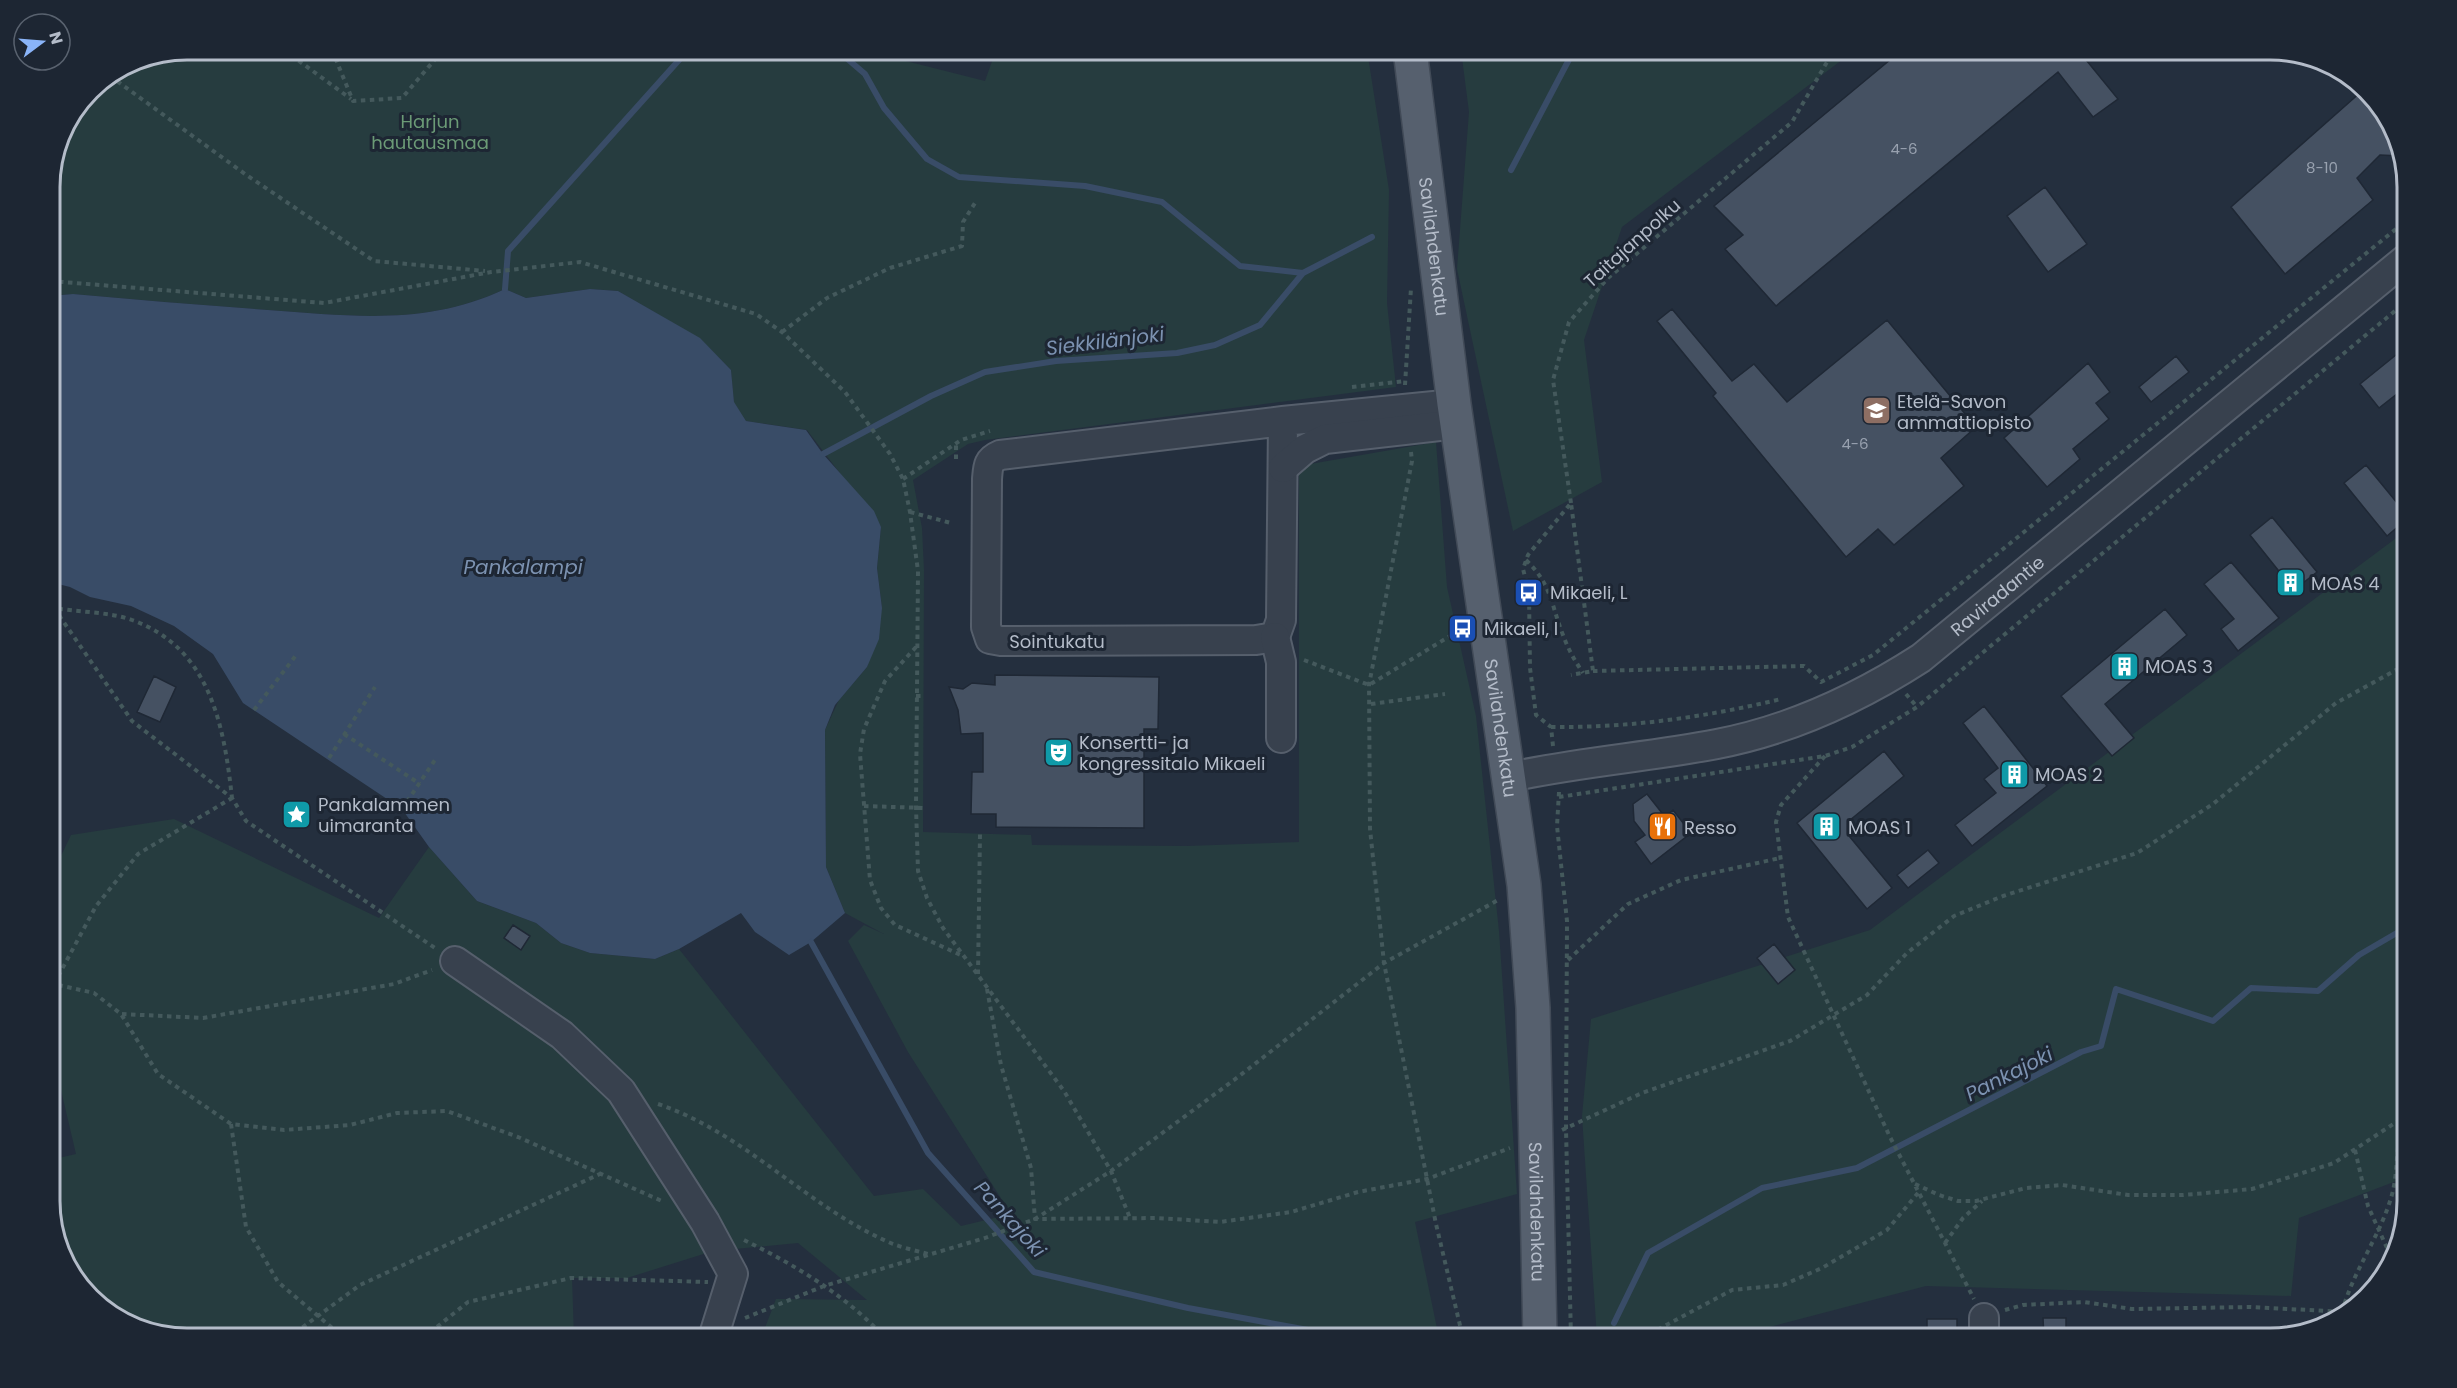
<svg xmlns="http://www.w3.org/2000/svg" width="2457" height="1388" font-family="Poppins,sans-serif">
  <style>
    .green { fill: #263c3f }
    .water { fill: #394c67 }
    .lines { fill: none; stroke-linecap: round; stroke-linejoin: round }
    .stream { stroke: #394c67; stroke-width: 6 }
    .building { fill: #455162; stroke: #1f2835; stroke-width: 1.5 }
    .minor-casing { stroke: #565f6c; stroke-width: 32 }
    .major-casing { stroke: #414a57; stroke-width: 36 }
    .path { stroke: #44595c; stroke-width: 4; stroke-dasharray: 4.5 4.5; stroke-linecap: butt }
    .minor { stroke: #38414e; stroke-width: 28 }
    .major { stroke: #56606e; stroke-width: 33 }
    .labels { text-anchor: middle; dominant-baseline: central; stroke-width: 6; stroke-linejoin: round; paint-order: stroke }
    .number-label { font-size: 15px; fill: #98a1af }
    .park-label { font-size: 18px; fill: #6b9a76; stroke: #1d2633 }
    .street-label { font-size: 18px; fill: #b4bcc9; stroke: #1d2633 }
    .poi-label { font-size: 18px; fill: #b4bcc9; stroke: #1d2633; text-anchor: start }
    .water-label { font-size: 20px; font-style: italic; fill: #7c92b1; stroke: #1d2633 }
    .rim { fill: none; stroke: #b4bcc9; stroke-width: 3 }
  </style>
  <rect width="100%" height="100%" fill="#242f3e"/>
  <path class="green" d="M187,50H886L890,57L985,81L996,50H1367L1389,190L1387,303L1396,387L985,440L968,444L913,480L922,528L924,570L923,832L1031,835L1032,845L1187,846L1299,842V466L1436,442L1447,587L1476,716L1499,931L1517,1194L1415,1222L1439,1338H761L776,1299L867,1300L798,1243L713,1251L627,1278H572L574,1338H187L118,1320L72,1277L50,1210V1160L76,1154L56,1069L50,1068V879L71,835L174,819L379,918L429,847L477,901L536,923L561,943L590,953L655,959L679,949L874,1196L923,1189L961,1226L1011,1214L908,1052L848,941L864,925L884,934L845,913L826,867L825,730L839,700L867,667L882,608L877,568L881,527L807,430L746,421L734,403L731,370L700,339L618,291L590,289L526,298L505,289C427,326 352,316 268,310C203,305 138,300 73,294L50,296V178L60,134L90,89L135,60Z
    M1461,50H1855L1622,227L1584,340L1602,482L1513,531L1457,269L1469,112Z
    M2407,530V1177L2299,1218L2291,1296L1926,1286L1728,1338H1597L1582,1116L1591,1019L1870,930Z"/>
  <path class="water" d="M505,289L526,298L590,289L618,291L700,338L731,370L734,402L746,421L806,430L823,454L874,511L881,527L877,568L882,608L879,639L867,667L835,705L825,730L826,867L845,913L811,942L789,955L755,932L741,913L679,949L655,959L590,953L561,943L536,923L477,901L429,847L402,809L243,703L213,654L174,626L131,606L90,597L70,587L50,582V296L73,294C138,300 203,305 268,310C352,316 427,326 505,289Z"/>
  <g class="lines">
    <path class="stream" d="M837,50L865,74L884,108L927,159L959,177L1085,186L1162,202L1240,266L1303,273
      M1511,170L1574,50
      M505,289L508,251L688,50
      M823,454L931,396L985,372L1056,361L1177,353L1215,345L1260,325L1303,273L1372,237
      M811,942L928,1153L1034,1272L1188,1308L1352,1338
      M1614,1323L1648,1253L1762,1188L1857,1168L2081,1052L2101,1046L2116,989L2213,1021L2251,988L2318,991L2359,955L2407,927"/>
  </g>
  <path class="building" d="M1902,50H2078L2118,99L2093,117L2058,72L1776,306L1725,249L1743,235L1714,206Z
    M2362,91L2389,118L2401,156L2380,155L2357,178L2373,200L2285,274L2231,207Z
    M2045,187L2087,244L2048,272L2007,216Z
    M1672,309L1732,381L1754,364L1787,402L1887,320L1976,427L1941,458L1964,486L1894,545L1878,529L1846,557L1713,396L1716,393L1657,321Z
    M2407,346V386L2379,408L2360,384Z
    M2176,356L2189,372L2151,402L2139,387Z
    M2088,363L2110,392L2096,403L2109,419L2073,449L2080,459L2047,487L2004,438Z
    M2366,465L2407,515V519L2387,536L2344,483Z
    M2272,517L2317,572L2294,590L2250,535Z
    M2231,562L2279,618L2238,651L2221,629L2234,619L2204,584Z
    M2165,609L2187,635L2105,704L2134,738L2112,756L2061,696Z
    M995,675L1159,677L1158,729H1144V828L996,827V814H971L972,772H983V733L961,734L958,710L949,687L963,689L972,683L995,685Z
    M154,676L176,687L160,722L137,712Z
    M1984,706L2047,786L1972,846L1955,825L1996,793L1984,779L1998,768L1963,723Z
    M1884,751L1904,776L1850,820L1858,830L1850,837L1892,888L1867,909L1797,823Z
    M1647,794L1665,817L1673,810L1691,833L1651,864L1635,842L1645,835L1634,821L1633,804Z
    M1928,850L1939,863L1908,888L1897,875Z
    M513,925L530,936L521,950L504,938Z
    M1774,944L1795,970L1778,984L1757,958Z
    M2043,1318H2066V1338H2044Z
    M1927,1319H1957V1338H1927Z"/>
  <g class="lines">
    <defs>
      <g id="minor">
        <path d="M1283,421L1281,620L1275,637L1256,640L1001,641L990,639L986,627L987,479C988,466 988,460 1000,455L1283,421L1454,404"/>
        <path d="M1283,468L1305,449L1325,439L1457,424"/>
        <path d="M1275,637L1281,662V738"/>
        <path id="s1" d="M1510,777C1579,762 1649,757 1717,744C1790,730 1859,698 1921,658L2407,258"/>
        <path d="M455,961L562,1035L621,1091L705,1222L733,1274L713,1338"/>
        <path d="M1984,1318V1338"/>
      </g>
      <g id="major">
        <path id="s2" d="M1410,50L1454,404L1524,885L1533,1008L1540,1338"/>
      </g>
    </defs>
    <use href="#minor" class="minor-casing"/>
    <use href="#major" class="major-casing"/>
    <path class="path" d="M284,50L351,99
      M332,50L353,101L402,98L443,50
      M110,76L245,174L374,261L485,271
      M50,281L324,303L491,272L580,262L756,314L782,332L845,392L890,454L903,479L910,512L918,571L916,807L918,871L927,898L943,928L1064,1091L1111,1171L1130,1218
      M782,332L827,298L890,268L962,246L963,222L975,203
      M1405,385L1411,288
      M1352,387L1405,381
      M1411,452L1412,461L1369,685L1370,829L1384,963L1436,1224L1463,1338
      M956,459V444
      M903,479L961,440L990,431
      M1571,503L1553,380L1569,322L1608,278L1792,122L1834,50
      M910,512L951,523
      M1526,560C1552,585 1551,605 1563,635C1568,649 1575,661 1583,673
      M50,606L54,608C77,612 111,612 132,620C210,648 224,725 232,798
      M54,608L132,721L232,798L246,821L435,948
      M916,647L885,681L864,729L860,754L870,880L881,908L895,925L963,956
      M1304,660L1369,685L1460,630
      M1593,671L1804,666L1821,682L1873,655L2407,220
      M1906,694L1917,707
      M916,696H923
      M1371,704L1445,694
      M254,710L297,654
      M1551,727C1628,728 1707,717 1781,699
      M344,734L420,784
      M1553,746L1551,727L1536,715L1530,668L1529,592L1523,569L1528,555L1571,503L1593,671L1571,675
      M1825,756L1781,805L1776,822L1788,917L1890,1137L1974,1299
      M329,758L375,687
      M1559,792L1557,826L1567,921L1566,1129L1571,1338
      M1559,797L1825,756L1852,747L1917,707L2407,301
      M864,806L925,808
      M402,809L437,757
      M1568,960L1628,904L1681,880L1780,858
      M978,974L980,834
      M54,984L96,906L138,854L232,798
      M50,986L54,984L94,993L121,1014L158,1074L231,1124L284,1130L350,1125L397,1113L447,1111L518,1137L664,1202
      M987,989L1001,1065L1031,1168L1035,1219L1157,1218L1220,1222L1291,1212L1358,1192L1427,1179L1510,1148
      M122,1014L203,1018L394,984L432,970
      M658,1104C747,1134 809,1209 893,1244C904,1248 917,1251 928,1254
      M231,1124L246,1227L278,1282L344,1338
      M1562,1130L1642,1093L1790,1041L1867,995L1907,953L1954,916L2003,896L2137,853L2213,804L2336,703L2407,664
      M2355,1150L2368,1206L2392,1259
      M2398,1165L2407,1160
      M2395,1176L2407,1174
      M1915,1184L1939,1195L1958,1201H1976L2026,1188L2062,1185L2128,1195H2183L2252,1189L2334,1163L2407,1115
      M744,1240C795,1265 847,1296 885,1338
      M1945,1243L1963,1218L1982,1201
      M2005,1310L2023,1305L2084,1302L2132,1309L2250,1307L2347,1312
      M2342,1312C2353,1271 2379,1238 2391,1198C2399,1172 2395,1145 2403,1120
      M745,1318L824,1286L985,1238L1035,1219L1111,1171L1238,1077L1384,963L1500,899
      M288,1338L360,1285L602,1173
      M423,1338L468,1302L571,1278L708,1282
      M1642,1338L1732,1290L1783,1285L1822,1268L1887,1230L1918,1193"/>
    <use href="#minor" class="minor"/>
    <use href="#major" class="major"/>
  </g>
  <defs>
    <symbol id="school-square" viewBox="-11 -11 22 22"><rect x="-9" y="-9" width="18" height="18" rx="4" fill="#8d6e63" stroke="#1d2633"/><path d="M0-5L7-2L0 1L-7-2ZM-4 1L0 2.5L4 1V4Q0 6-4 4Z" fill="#fff"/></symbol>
    <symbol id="building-square" viewBox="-11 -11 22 22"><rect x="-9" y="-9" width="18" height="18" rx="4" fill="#0f9aa8" stroke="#1d2633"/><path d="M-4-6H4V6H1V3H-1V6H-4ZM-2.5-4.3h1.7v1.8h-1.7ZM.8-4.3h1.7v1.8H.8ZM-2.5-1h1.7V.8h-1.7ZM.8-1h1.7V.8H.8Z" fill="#fff"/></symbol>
    <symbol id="bus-square" viewBox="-11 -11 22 22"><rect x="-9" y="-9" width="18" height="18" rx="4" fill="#1a4fb4" stroke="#1d2633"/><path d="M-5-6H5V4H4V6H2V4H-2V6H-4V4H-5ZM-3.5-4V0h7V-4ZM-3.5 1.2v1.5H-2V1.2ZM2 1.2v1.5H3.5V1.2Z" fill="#fff"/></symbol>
    <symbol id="theatre-square" viewBox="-11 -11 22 22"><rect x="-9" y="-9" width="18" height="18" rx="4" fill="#0f9aa8" stroke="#1d2633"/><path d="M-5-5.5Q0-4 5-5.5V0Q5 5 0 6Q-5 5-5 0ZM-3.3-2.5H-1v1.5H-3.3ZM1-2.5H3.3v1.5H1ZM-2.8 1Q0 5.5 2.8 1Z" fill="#fff"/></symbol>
    <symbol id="sight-square" viewBox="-11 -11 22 22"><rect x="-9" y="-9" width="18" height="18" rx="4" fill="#0f9aa8" stroke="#1d2633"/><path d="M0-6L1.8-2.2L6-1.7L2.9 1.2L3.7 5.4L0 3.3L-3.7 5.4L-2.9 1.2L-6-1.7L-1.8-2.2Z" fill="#fff"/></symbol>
    <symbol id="restaurant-square" viewBox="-11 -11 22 22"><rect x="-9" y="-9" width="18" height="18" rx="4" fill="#e8710a" stroke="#1d2633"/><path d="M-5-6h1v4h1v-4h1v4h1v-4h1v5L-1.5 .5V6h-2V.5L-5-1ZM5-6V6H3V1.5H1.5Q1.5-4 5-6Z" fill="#fff"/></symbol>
  </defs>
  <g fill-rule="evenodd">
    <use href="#school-square" x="1860" y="394" width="33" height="33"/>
    <use href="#building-square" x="2274" y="566" width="33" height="33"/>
    <use href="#bus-square" x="1512" y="576" width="33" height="33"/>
    <use href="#bus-square" x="1446" y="612" width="33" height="33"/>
    <use href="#building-square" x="2108" y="650" width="33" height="33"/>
    <use href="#theatre-square" x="1042" y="736" width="33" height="33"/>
    <use href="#building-square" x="1998" y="758" width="33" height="33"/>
    <use href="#sight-square" x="280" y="798" width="33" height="33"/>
    <use href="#restaurant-square" x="1646" y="810" width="33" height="33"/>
    <use href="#building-square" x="1810" y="810" width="33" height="33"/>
  </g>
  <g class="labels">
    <g class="number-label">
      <text x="1904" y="148">4-6</text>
      <text x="2322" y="167">8-10</text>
      <text x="1855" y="443">4-6</text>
    </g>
    <g class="park-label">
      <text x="430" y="121">Harjun<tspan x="430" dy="21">hautausmaa</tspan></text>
    </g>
    <g class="street-label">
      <text transform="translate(1632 243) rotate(-42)">Taitajanpolku</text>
      <text stroke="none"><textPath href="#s2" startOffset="198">Savilahdenkatu</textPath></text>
      <text stroke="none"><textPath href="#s1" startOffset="531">Raviradantie</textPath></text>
      <text x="1057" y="641">Sointukatu</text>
      <text stroke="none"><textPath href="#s2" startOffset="684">Savilahdenkatu</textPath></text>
      <text stroke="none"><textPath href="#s2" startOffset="1170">Savilahdenkatu</textPath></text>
    </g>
    <g class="poi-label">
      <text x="1897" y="401">Etelä-Savon<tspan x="1897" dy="21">ammattiopisto</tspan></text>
      <text x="2311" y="583">MOAS 4</text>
      <text x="1550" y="592">Mikaeli, L</text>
      <text x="1484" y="628">Mikaeli, I</text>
      <text x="2145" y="666">MOAS 3</text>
      <text x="1079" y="742">Konsertti- ja<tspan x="1079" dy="21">kongressitalo Mikaeli</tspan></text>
      <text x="2035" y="774">MOAS 2</text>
      <text x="318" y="804">Pankalammen<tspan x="318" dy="21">uimaranta</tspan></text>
      <text x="1684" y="827">Resso</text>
      <text x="1848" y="827">MOAS 1</text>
    </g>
    <g class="water-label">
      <text transform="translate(1105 341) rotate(-7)">Siekkilänjoki</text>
      <text x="523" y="567">Pankalampi</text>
      <text transform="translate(2009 1074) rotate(-27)">Pankajoki</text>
      <text transform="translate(1010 1219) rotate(48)">Pankajoki</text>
    </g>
  </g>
  <path d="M0 0H2457V1388H0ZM187 60H2270A127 127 0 0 1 2397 187V1201A127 127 0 0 1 2270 1328H187A127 127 0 0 1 60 1201V187A127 127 0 0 1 187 60Z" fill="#1d2633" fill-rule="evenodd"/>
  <path class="rim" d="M187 60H2270A127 127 0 0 1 2397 187V1201A127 127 0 0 1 2270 1328H187A127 127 0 0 1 60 1201V187A127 127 0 0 1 187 60Z"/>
  <g transform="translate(42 42) rotate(74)"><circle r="28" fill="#1d2633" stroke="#59626f" stroke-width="1.5"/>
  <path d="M0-4.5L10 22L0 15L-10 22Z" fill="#8ab4f8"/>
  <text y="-9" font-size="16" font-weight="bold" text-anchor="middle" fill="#b4bcc9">N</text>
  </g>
</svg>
